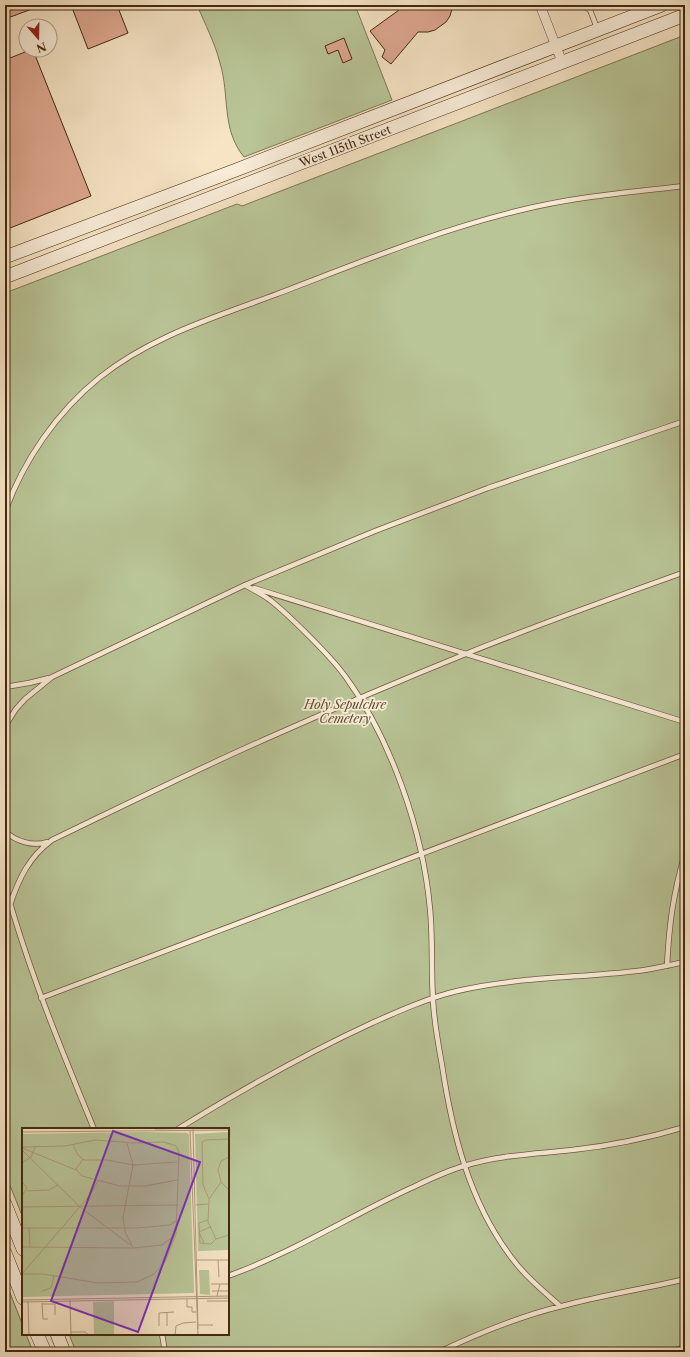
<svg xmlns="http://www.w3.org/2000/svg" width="690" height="1357" font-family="'Libre Caslon Text',serif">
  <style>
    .green { fill: #b9c597; stroke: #7f7854 }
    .building { fill: #dea890; stroke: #452a10 }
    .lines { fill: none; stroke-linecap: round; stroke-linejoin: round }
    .lane-casing { stroke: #71583d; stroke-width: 6 }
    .street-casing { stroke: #71583d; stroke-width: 10 }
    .secondary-casing { stroke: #452a10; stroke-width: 14 }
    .lane { stroke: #f9edd9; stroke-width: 4.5 }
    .street { stroke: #f9edd9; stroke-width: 9 }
    .secondary { stroke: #f9edd9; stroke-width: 13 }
    .labels { text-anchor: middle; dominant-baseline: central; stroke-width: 3.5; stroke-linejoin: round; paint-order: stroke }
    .street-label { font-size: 12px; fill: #452a10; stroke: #f9edd9 }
    .park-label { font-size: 12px; font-style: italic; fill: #625132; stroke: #f9edd9 }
    .inset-road { fill: none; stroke: #af9a7d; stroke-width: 1 }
    .view { fill: #7b2cbf; fill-opacity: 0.15; stroke: #7b2cbf; stroke-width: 2 }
    .inset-edge { fill: none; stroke: #452a10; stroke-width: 2 }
  </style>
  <rect width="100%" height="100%" fill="#f6e4c5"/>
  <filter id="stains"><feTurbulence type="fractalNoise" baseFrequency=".005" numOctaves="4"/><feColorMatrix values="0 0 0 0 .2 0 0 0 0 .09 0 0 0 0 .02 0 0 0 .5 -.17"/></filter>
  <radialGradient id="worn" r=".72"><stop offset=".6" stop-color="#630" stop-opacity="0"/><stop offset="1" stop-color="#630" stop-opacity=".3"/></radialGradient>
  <path class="green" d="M197,5H355L392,100L244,157C221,129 230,96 220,63C215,43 205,24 197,5Z
    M685,35V1344L664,1352H76L69,1334H228V1129H23V1218L5,1173V293L237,204L242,206Z
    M5,1280L23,1326V1334H26L33,1352H5Z"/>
  <path class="building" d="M5,5H40V6L5,19Z
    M71,5H117L128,33L88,49Z
    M399,5H453L450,16L446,22L435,30L428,32H418L391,64L382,57L385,50L370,31L399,10Z
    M344,38L352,59L343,63L338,50L328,54L325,46Z
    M30,50H33L91,196L5,230V60Z"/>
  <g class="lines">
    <defs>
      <path id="lane" d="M572,5L585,7L590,10L597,28
        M5,512C23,461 57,412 99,378C151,336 216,317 277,294C356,264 435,231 517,211C572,197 629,192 685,186
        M245,585C253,590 262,594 270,600C284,611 296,623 309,636C322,649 334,661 345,676C391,739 423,831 430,909C433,939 431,970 433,1000C434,1022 438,1043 442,1065C452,1132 469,1201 511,1257C525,1276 543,1291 560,1306
        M254,588L685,722
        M5,687L29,683L49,678
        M5,726L16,709L25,699L52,677L245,585L375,531L488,488L685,421
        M5,831C15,841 33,847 47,842
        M5,885C28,969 61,1049 94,1129
        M10,905C19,878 29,857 52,840C127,804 201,767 277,734C340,706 404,679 468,653C540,624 612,598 685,572
        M667,966C669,926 673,893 685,854
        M41,998L685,754
        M178,1129C241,1090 305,1054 372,1023C399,1011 428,998 457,991C516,977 577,978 637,971C653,969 669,965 685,962
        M228,1276C292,1253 350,1216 411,1188C428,1180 446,1171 464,1166C499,1155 536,1154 572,1150C610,1146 648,1138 685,1127
        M162,1334L165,1352
        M439,1352C479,1333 520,1316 562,1306C603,1295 644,1289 685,1279"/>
      <path id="street" d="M540,5L562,62"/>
      <path id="secondary" d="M5,257L236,170L662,5
        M5,277L685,15
        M5,1204L23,1249
        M5,1253L23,1298
        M37,1334L45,1352
        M57,1334L64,1352"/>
    </defs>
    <use href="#lane" class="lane-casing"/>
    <use href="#street" class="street-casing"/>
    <use href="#secondary" class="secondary-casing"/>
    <use href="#lane" class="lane"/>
    <use href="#street" class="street"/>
    <use href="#secondary" class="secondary"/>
  </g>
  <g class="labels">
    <g class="street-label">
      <text transform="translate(345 146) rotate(-21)">West 115th Street</text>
    </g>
    <g class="park-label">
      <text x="345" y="704">Holy Sepulchre<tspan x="345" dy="14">Cemetery</tspan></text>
    </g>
  </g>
  <g transform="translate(22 1128)">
    <rect width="207" height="207" fill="#f6e4c5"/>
    <path d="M123,4L165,5L167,7L172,165L0,169V6ZM207,4V122L176,123L173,6ZM177,142H187L188,167L178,166ZM92,173V207H72L71,174Z" fill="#b9c597"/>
    <path class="inset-road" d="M133,1L179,0M171,1L176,201M168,2L176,207M0,4L207,2M105,15L111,37L101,90L103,104L110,117M51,17L56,27L62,32H85L111,37L155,34M0,19L43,18L73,12L113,15L142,14L154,18L157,24L154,106L143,134L132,146L115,154L76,155L21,146H0M0,20L54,42M0,22L58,79L111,119M207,29L199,33L196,42L199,54L207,62M61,31L54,41L60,48L98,58H123L155,52M0,35L9,29L13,19M0,54L5,60L0,68M199,54L187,71L186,94L194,111L207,107M5,63L27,62L36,57M187,71L181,57L180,14L184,12L207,11M174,77L186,76M0,79L156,77M186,92L177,95L178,115L189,116L194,111M0,100H115L148,97L155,92M7,100L8,119M182,115L177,104L188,99M0,119L112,120L140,117L152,108M174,132H207M196,132L197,149M0,146L68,67L76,53M189,156H207M20,163L29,160L32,148M190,163H207M195,168L198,156M165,171V179H170V184H174M0,172L207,168M48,172L49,207M6,173L7,207M185,173H207M0,174L207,170M20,175L21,191H26M20,176H33V187M145,184V198M177,197H191M137,198V185L152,184M49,204H63L67,207M153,207L154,198L161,195L174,194"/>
    <path class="view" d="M91,3L178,34L116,204L29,173Z"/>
    <rect width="207" height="207" class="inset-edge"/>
  </g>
  <rect width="690" height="1357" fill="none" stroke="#f6e4c5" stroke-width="20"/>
  <rect x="6" y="6" width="678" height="1345" fill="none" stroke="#452a10" stroke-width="2"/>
  <rect x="10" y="10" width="670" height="1337" fill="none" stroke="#452a10"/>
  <g transform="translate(38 38) rotate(160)"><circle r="19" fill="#f9edd9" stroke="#b19f89"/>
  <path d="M0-3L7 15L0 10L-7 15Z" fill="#8f2418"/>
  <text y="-6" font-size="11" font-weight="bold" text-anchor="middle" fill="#452a10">N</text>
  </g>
  <rect width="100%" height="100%" filter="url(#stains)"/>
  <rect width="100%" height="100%" fill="url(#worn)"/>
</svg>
